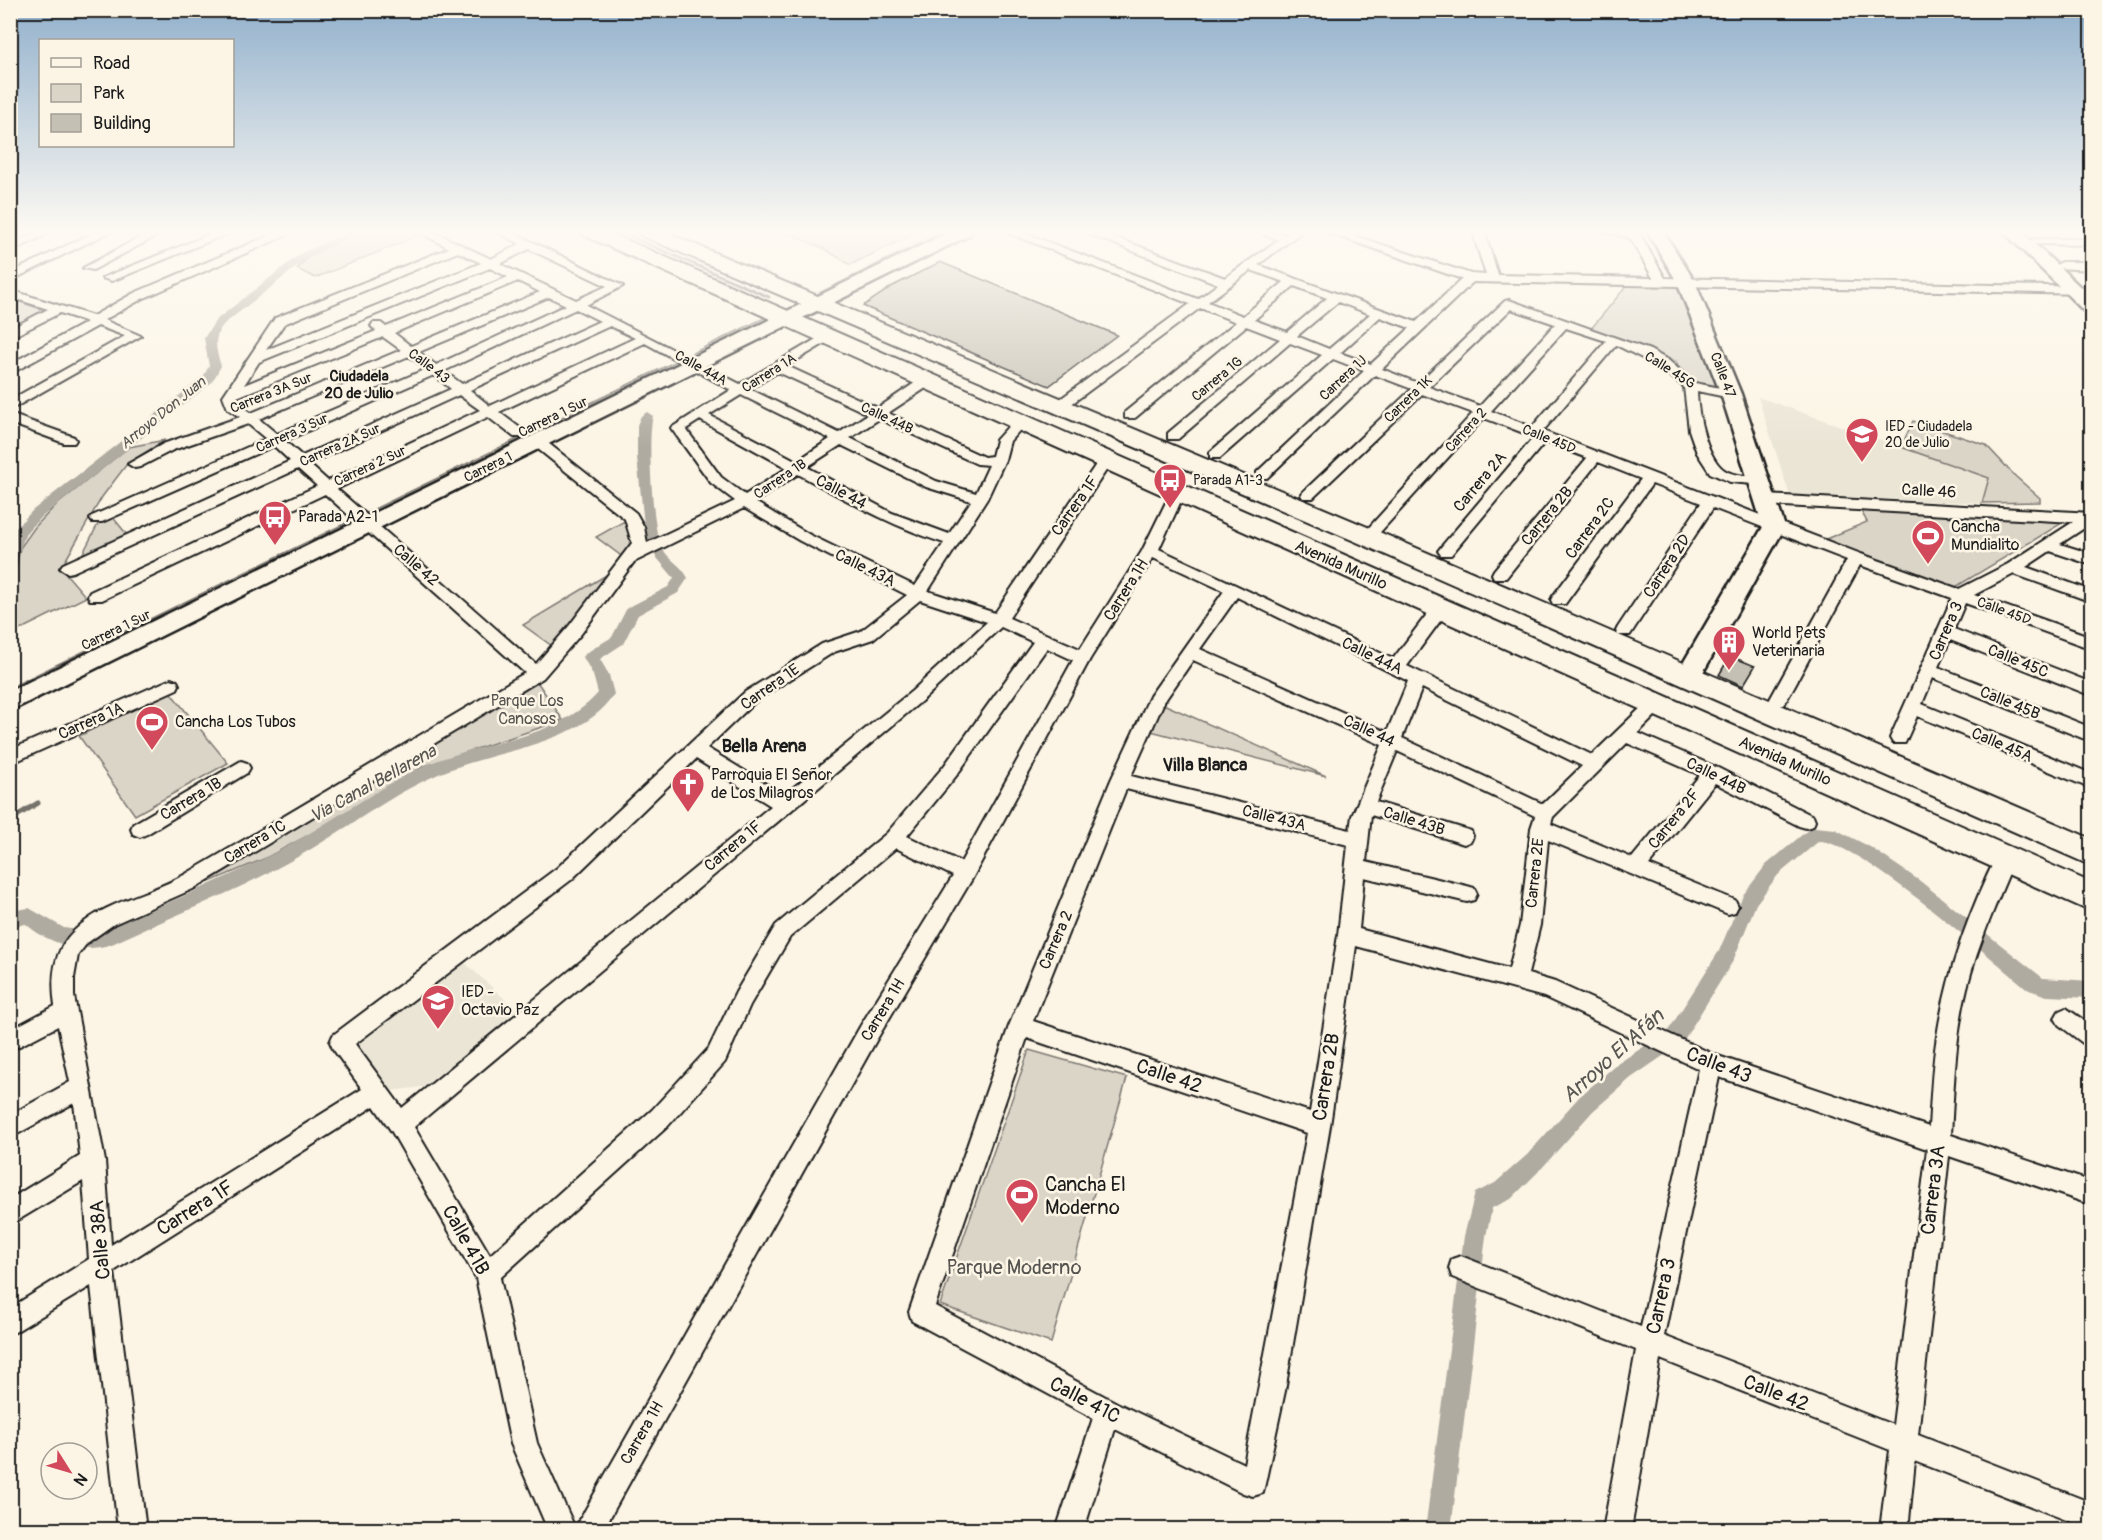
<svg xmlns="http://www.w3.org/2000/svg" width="2102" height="1540" font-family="Pangolin,sans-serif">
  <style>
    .built { fill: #ebe5d6 }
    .green { fill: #dbd5c8; stroke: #7c7872; stroke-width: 1.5 }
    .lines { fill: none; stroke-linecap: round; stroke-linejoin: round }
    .stream-far1 { stroke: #75726c; stroke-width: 3 }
    .stream { stroke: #75726c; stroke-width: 5 }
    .canal { fill: #b0aba1; fill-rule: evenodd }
    .building { fill: #c4c0b3; stroke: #1c1c1c; stroke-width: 1.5 }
    .street-casing { stroke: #1c1c1c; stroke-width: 4 }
    .secondary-casing { stroke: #1c1c1c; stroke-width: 5 }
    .primary-casing { stroke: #1c1c1c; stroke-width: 4 }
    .street { fill: #fcf5e5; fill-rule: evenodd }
    .secondary { fill: #fcf5e5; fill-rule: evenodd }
    .primary { fill: #fcf5e5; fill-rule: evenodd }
    .labels { text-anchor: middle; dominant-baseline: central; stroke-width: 5; stroke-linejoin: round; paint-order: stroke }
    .far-street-label { font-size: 14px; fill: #1c1c1c; stroke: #fcf5e5 }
    .far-poi-label { font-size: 14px; fill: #1c1c1c; stroke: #fcf5e5; text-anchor: start }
    .far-neighbourhood-label { font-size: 15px; font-weight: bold; fill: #1c1c1c; stroke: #fcf5e5 }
    .far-water-label { font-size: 15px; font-style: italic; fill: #575551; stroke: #fcf5e5 }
    .street-label { font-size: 16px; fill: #1c1c1c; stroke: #fcf5e5 }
    .poi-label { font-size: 16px; fill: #1c1c1c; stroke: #fcf5e5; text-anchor: start }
    .park-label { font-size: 16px; fill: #555450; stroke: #fcf5e5 }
    .neighbourhood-label { font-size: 18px; font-weight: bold; fill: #1c1c1c; stroke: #fcf5e5 }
    .water-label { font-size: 18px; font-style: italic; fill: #575551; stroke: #fcf5e5 }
    .near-street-label { font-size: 20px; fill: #1c1c1c; stroke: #fcf5e5 }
    .near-poi-label { font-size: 20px; fill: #1c1c1c; stroke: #fcf5e5; text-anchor: start }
    .near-park-label { font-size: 20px; fill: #555450; stroke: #fcf5e5 }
    .near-water-label { font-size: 21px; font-style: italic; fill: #575551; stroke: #fcf5e5 }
  </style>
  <rect width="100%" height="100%" fill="#fcf5e5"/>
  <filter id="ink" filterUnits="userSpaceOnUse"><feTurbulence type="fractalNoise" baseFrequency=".0167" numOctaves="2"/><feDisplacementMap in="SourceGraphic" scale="12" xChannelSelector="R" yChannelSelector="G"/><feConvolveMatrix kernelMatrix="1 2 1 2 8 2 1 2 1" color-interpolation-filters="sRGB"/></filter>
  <g filter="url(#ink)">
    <path class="built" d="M1758,397L1989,478L1982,503L1790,496Z
      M463,961L520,1013L430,1086L390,1091L356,1047Z"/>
    <path class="green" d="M360,231H412L420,235L315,278L297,269L310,255Z
      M783,231H920L850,265L825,249Z
      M1628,284L1683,285L1720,386L1707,388L1682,378L1676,361L1590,330Z
      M11,299L46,311L11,329Z
      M768,316L777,320L11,695V687Z
      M1913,421L1986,445L2015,476L2040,498V502L1982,503L1989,478L1901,447Z
      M165,440L127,464L102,497L61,568L86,597L11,634V593L20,548L35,527L54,507L129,447Z
      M1861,511L2067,520L1954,588L1821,541L1867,522Z
      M111,515L129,537L80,559L100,520Z
      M628,519L636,543L624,558L596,537Z
      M613,571L552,646L523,625Z
      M536,680L563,720L422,767L318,830L266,858L193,889L191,885Z
      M170,692L228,763L135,815L79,736Z
      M1161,703L1326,776L1147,730Z
      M1029,1050L1127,1078L1051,1343L940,1305Z"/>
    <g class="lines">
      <path class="stream-far1" d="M618,231L769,297"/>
      <path class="stream" d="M10,820L38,803"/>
      <path class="canal" d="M349,231H362L308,258L224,324C212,338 216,350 221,366L212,382L43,516L26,533L17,557L10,562L13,531L33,510L203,377L209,366L204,338L216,320L300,254Z
        M941,231H954L825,296L815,294Z
        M647,412L653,416C647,435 652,529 661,546C667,559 682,565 688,578L678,593L638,615L623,644L600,659L609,675L614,694C588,739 506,750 460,766C402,785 354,825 301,855C241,890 175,915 112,944C83,954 48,944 26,924L10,927V911L29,908L64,928L84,931L103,930C165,904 227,879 286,847C333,821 375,789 424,766C479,741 556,741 598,693L593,675L583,657L586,653L612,637L627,608L668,587L674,578L646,545L637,457V425L641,416Z
        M1815,827L1835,829L1870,847L1920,881L2043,978L2092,981V998L2047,996L2029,990C1993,960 1858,841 1819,841L1778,875L1756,904L1733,961L1682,1043L1631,1078L1593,1111L1541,1169L1511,1199L1492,1208L1486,1236L1451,1530H1425L1464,1236L1475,1193L1495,1183L1527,1155L1579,1097L1617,1064L1668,1031L1719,951L1743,895L1766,865L1809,829Z"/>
    </g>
    <path class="building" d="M940,262L1117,335L1049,386L863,306L893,286Z
      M1730,656L1755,666L1743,686L1719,675Z"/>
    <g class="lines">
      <defs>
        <path id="street" d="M39,231H54L10,252V244Z
          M97,231H112L10,281V273Z
          M151,231H166L93,270L83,268Z
          M218,231H234L112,281L102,278Z
          M280,231H296L142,299L104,320L141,336L10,410V400L125,336L98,326L10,374V364L87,322L60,313L10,338V329L48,309L10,297V290L93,316L134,293Z
          M417,231H432L491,259L520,244L495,231H510L623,286L586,305L740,384L828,332L834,336L832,339L787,366L878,408L922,378H932V384L888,413L984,457L992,456L996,440L1015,419H1025L1027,422L1010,441L1005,460L987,499L928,591L995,613L1101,457H1111L1113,460L1009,618L1080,649L1142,551L1171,492L1178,487L1185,492L1159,549L1393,659L1434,605H1446L1448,609L1446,613L1407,666L1592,755L1650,699H1662L1665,704L1662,709L1638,733L1718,768L1813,816L1815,821L1813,826L1806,828L1799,826L1715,783L1649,865L1735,900L1738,906L1735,912L1728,914L1548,840L1540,925L1528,974L1555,982L1715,1055L1929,1127C1931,1097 1932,1066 1937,1036C1947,972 1969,911 1998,853L2005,851L2012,853L2015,859C1997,902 1978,944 1967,988C1955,1036 1954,1086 1951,1135L2092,1182V1205L1949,1156L1918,1435L2092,1503V1530L1915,1461L1908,1530H1880L1890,1450L1660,1359L1631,1530H1603L1636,1350L1452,1277L1449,1268L1452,1259L1461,1256L1641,1327L1699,1069L1544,997L1356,946L1330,1126L1285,1391L1263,1493L1253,1496L1243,1493L1115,1429L1084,1530H1056L1093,1418L912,1321L909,1312L1009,1026L1111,780L1150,696L1224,591L1153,558L1090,659L972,879L877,1039L603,1530H548L511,1444L476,1278L392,1132L374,1106L114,1271L146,1530H118L91,1286L10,1335V1308L89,1259L83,1181L10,1225V1199L80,1156L74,1103L10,1138V1115L70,1082L58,1026L10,1051V1030L55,1006C51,978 53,950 75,930C105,901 149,895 184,875C298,809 411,740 525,673L325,494L102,600H90L88,596L90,592L317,486L298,469L73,572L68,573L60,568L63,564L290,461L274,446L102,522H92L90,519L92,516L266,439L248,424L173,450L140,467L135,468L128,464L163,444L240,417L228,409L223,396L275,318L449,248ZM529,249L607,286L576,300L500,264ZM458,252L481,263L266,350L284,324ZM490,268L508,277L386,327L381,323H373L371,326L376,331L244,385L259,362ZM518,281L540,292L411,346L394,333ZM549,297L566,305L436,365L419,352ZM576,309L600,321L462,384L444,371ZM610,326L635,338L490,406L470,390ZM383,337L401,350L251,413L239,404L237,397ZM645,343L731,390L671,428L711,483L735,501L647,543L644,527L636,513L543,439H533V445L625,519L632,543L569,626L536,664L337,489L488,417L514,437H524V431L499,412ZM409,356L426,369L277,434L259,419ZM778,372L868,414L839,433L750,389ZM434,375L451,389L302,456L285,441ZM459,395L480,410L328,481L309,464ZM741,395L830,439L797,461L709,415ZM879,419L977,464L989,465L976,493L936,481L850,438ZM700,420L787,468L745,495L721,477L686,429ZM841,445L926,487L971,501L949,534L892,513L807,467ZM798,474C846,500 891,526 944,543L915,586L810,535L755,502ZM744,508L800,541L907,595L861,631L822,644L745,692L557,868L333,1035L330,1042L333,1049L362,1089L111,1245L105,1161L74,996V978L78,955L87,943L114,924L193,889L543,678L581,634L634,562ZM1237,597L1408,681L1387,732L1200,649ZM920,600L987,622L912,691L784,795L707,748L757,700L834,652L873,639ZM1001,627L1033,642L944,766L887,833L776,925L736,992L709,1048L652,1110L490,1255L414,1127L924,699ZM1047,648L1073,660L961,862L907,836L956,776ZM1193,660L1382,745L1352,816L1350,830L1131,776L1164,702ZM1422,688L1582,766L1543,804L1402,738ZM1627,743L1700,775L1632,858L1551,824L1553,817ZM1397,751L1535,816L1531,828L1520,925L1509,969L1359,929L1364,877L1467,902L1474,900L1477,894L1474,888L1467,886L1366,862L1371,815L1464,844L1471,841L1473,836L1471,831L1376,802ZM696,759L771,806L402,1108L355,1044L571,880ZM1126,789L1348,845L1338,935L1310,1112L1033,1021ZM896,848L953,876L861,1025L575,1528L537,1443L500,1278L668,1126L725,1062L750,1005L790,937ZM1027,1038L1307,1133L1244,1464L1117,1403L935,1306ZM1719,1077L1927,1149L1893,1425L1664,1336Z
          M1003,231H1019L1198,299L1218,284L1081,231H1097L1225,278L1278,240L1256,231H1273L1285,235L1290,231H1303L1258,265L1416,322L1462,279L1323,231H1340L1471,274L1486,275L1474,237L1478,231H1490L1486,237L1498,275L1653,278L1630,238L1601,231H1638L1665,278L2091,287L2092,292L2087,294L1473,282L1382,369L1418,383L1505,301L1509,300L1650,350L1668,360L1695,383L1736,391V397L1731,398L1697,391C1697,412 1707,463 1728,472C1740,477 1753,476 1765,479L1767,482L1765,485L1730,482L1710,473L1697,453L1689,430L1684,387L1658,366L1616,345L1543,431L1861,554L1959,589L2008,564L2073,522L1766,505L1759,500L1766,495L2092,513V523L2060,544L2092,554V565L2050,551L2026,567L2092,591V602L2014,574L1974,595L2092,637V649L1965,603L1954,629L2092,683V696L1950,640L1938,667L2092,728V742L1933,678L1922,704L2092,774V789L1917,716L1905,743H1893L1890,738L1952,598L1860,565L1784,705H1772L1769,701L1847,560L1713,508L1630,635H1618L1616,631L1618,627L1701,503L1652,484L1565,604H1553L1551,600L1553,596L1641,479L1598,462L1506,578H1494L1492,574L1494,570L1587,458L1545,442L1451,555H1441L1438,551L1441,547L1534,437L1484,418L1373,540H1363L1360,537L1363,534L1473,413L1422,394L1313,498H1303L1301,495L1303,492L1412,389L1375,375L1267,478H1257V472L1364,371L1333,359L1220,458H1210V452L1322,355L1290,343L1178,439H1168V433L1280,339L1246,326L1135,418H1125V412L1236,322L1200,308L1066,408H1056V402L1190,304ZM1251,270L1284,282L1243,316L1208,302ZM1294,286L1327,298L1287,332L1254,320ZM1338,302L1370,314L1329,349L1297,336ZM1511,309L1555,324L1480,406L1429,387ZM1380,317L1410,328L1371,364L1340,353ZM1566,328L1606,341L1532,427L1491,411Z
          M2036,239H2092V245L2032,244V240Z
          M2061,262H2092V270L2057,268L2055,266Z
          M10,414L74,437L76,440L74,443H64L10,423Z
          M171,679L177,681L179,685L177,689L10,764V750Z
          M241,761L247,763L250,768L247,773L147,834L140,837L133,834L131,829L133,824Z
          M2066,1008L2092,1026V1050L2059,1025L2055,1018L2059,1011Z"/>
        <path id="secondary" d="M951,231H972L970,235L10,711V691Z
          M1647,231H1663L1695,282L1741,394L1785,527L1697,683L1688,686L1679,683L1675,677L1763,527L1721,394L1677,282Z
          M2003,231H2021L2092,298V314L2086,313Z"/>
        <path id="primary" d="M581,231H606L2092,883V912L583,235Z
          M638,231H663L1377,531L2092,839V866L1359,543L640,235Z"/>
      </defs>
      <use href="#street" class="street-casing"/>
      <use href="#secondary" class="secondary-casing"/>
      <use href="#primary" class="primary-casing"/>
      <use href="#street" class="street"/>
      <use href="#secondary" class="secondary"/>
      <use href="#primary" class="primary"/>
    </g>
  </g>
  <linearGradient id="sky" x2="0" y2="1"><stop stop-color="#91b0cc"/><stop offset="0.52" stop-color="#fefaf3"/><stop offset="1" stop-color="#fefaf3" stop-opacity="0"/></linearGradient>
  <rect width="2102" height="447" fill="url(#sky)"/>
  <defs>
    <symbol id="school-pin" viewBox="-11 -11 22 30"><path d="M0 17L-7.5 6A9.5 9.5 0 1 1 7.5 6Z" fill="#d1495b" stroke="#fcf5e5"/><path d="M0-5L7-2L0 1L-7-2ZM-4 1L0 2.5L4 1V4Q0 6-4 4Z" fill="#fff"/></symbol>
    <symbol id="bus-pin" viewBox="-11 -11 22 30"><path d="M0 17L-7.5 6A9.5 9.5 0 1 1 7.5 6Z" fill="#d1495b" stroke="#fcf5e5"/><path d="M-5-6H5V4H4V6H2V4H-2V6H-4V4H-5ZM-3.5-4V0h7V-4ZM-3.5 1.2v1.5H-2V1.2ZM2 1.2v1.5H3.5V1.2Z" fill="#fff"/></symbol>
    <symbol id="stadium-pin" viewBox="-11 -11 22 30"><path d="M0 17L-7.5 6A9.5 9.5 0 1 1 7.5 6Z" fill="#d1495b" stroke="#fcf5e5"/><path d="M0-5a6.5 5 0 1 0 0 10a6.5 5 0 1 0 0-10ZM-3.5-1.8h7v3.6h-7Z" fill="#fff"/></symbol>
    <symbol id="building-pin" viewBox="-11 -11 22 30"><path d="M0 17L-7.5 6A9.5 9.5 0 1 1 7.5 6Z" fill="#d1495b" stroke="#fcf5e5"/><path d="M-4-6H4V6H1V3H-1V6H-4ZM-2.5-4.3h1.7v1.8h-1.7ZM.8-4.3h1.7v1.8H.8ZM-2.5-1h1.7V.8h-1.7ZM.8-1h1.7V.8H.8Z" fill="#fff"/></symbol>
    <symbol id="church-pin" viewBox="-11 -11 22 30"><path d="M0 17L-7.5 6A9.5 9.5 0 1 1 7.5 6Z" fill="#d1495b" stroke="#fcf5e5"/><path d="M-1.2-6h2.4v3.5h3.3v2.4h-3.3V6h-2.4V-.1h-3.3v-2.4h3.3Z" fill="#fff"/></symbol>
  </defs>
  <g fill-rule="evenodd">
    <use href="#school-pin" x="1843" y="415" width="38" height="52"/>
    <use href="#bus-pin" x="1151" y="461" width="38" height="52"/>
    <use href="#bus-pin" x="256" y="498" width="38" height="52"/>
    <use href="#stadium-pin" x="1909" y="517" width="38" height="52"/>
    <use href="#building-pin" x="1710" y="623" width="38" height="52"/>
    <use href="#stadium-pin" x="133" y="703" width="38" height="52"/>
    <use href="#church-pin" x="669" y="765" width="38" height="52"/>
    <use href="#school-pin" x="419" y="982" width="38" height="52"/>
    <use href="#stadium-pin" x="1003" y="1176" width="38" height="52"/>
  </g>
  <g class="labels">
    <g class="far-street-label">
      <text transform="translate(429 366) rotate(37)">Calle 43</text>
      <text transform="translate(701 368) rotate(29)">Calle 44A</text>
      <text transform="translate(1670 370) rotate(32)">Calle 45G</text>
      <text transform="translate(769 373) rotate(-32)">Carrera 1A</text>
      <text transform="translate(1723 375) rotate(69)">Calle 47</text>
      <text transform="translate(1343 378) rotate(-43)">Carrera 1J</text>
      <text transform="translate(1217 379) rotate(-40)">Carrera 1G</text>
      <text transform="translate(271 393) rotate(-22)">Carrera 3A Sur</text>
      <text transform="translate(1408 399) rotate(-44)">Carrera 1K</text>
      <text transform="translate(553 417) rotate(-26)">Carrera 1 Sur</text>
      <text transform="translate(887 418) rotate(25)">Calle 44B</text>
      <text transform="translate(1466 430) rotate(-48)">Carrera 2</text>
      <text transform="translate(292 433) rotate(-24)">Carrera 3 Sur</text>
      <text transform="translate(1549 439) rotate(22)">Calle 45D</text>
      <text transform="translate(340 445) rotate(-24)">Carrera 2A Sur</text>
      <text transform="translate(370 466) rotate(-25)">Carrera 2 Sur</text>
      <text transform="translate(488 467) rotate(-26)">Carrera 1</text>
      <text transform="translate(780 479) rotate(-34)">Carrera 1B</text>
      <text transform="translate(2004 611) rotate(20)">Calle 45D</text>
      <text transform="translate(116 630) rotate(-26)">Carrera 1 Sur</text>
    </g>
    <g class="far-poi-label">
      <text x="1885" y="426">IED - Ciudadela<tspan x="1885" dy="16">20 de Julio</tspan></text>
      <text x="1193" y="480">Parada A1-3</text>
    </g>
    <g class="far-neighbourhood-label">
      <text x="359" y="376">Ciudadela<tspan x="359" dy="17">20 de Julio</tspan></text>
    </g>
    <g class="far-water-label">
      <text transform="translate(163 413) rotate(-39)">Arroyo Don Juan</text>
    </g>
    <g class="street-label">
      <text transform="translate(1480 482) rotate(-50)">Carrera 2A</text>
      <text transform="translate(1929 491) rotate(3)">Calle 46</text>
      <text transform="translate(841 492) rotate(28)">Calle 44</text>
      <text transform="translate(1075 506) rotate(-55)">Carrera 1F</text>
      <text transform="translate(1547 516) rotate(-51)">Carrera 2B</text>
      <text transform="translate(1590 528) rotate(-54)">Carrera 2C</text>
      <text transform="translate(416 565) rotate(41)">Calle 42</text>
      <text transform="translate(1341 565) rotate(24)">Avenida Murillo</text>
      <text transform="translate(1667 566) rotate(-57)">Carrera 2D</text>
      <text transform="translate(865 568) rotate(26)">Calle 43A</text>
      <text transform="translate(1126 590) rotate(-58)">Carrera 1H</text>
      <text transform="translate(1946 631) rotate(-67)">Carrera 3</text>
      <text transform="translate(1372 656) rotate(26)">Calle 44A</text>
      <text transform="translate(2018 661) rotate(22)">Calle 45C</text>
      <text transform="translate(770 687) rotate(-35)">Carrera 1E</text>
      <text transform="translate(2010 703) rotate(22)">Calle 45B</text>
      <text transform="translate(91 721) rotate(-24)">Carrera 1A</text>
      <text transform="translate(1369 731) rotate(25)">Calle 44</text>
      <text transform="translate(2002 745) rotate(23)">Calle 45A</text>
      <text transform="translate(1785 761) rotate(24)">Avenida Murillo</text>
      <text transform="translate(1716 776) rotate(26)">Calle 44B</text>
      <text transform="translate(191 799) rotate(-31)">Carrera 1B</text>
      <text transform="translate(1274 818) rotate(14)">Calle 43A</text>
      <text transform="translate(1674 819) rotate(-51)">Carrera 2F</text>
      <text transform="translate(1414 821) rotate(17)">Calle 43B</text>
      <text transform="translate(255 842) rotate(-31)">Carrera 1C</text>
      <text transform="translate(733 846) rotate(-40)">Carrera 1F</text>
      <text transform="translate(1535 873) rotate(-84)">Carrera 2E</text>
      <text transform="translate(1056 940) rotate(-67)">Carrera 2</text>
      <text transform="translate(883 1010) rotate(-59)">Carrera 1H</text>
      <text transform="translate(642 1433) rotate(-60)">Carrera 1H</text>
    </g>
    <g class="poi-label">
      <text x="298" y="517">Parada A2-1</text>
      <text x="1951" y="527">Cancha<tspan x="1951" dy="18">Mundialito</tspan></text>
      <text x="1752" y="633">World Pets<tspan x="1752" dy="18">Veterinaria</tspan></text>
      <text x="175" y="722">Cancha Los Tubos</text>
      <text x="711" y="775">Parroquia El Señor<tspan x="711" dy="18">de Los Milagros</tspan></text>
      <text x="461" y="992">IED -<tspan x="461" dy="18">Octavio Paz</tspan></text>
    </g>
    <g class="park-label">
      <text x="527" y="701">Parque Los<tspan x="527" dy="18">Canosos</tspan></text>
    </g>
    <g class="neighbourhood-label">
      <text x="764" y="746">Bella Arena</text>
      <text x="1205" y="765">Villa Blanca</text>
    </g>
    <g class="water-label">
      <text transform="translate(373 784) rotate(-29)">Via Canal Bellarena</text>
    </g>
    <g class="near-street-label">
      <text transform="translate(1719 1065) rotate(21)">Calle 43</text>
      <text transform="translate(1169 1076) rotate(19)">Calle 42</text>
      <text transform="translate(1326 1077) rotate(-81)">Carrera 2B</text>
      <text transform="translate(1933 1190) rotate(-83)">Carrera 3A</text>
      <text transform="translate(195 1208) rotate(-32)">Carrera 1F</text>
      <text transform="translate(100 1240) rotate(-95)">Calle 38A</text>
      <text transform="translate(466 1240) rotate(61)">Calle 41B</text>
      <text transform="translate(1661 1296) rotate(-78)">Carrera 3</text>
      <text transform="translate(1776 1393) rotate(21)">Calle 42</text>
      <text transform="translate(1085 1400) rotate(28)">Calle 41C</text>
    </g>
    <g class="near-poi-label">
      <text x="1045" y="1184">Cancha El<tspan x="1045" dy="23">Moderno</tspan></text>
    </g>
    <g class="near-park-label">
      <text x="1014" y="1267">Parque Moderno</text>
    </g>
    <g class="near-water-label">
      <text transform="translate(1613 1056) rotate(-42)">Arroyo El Afán</text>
    </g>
  </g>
  <rect width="2102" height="1540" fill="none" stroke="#fcf5e5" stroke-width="36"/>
  <rect x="18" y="18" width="2066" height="1504" fill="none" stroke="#1c1c1c" stroke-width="2" filter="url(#ink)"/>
  <rect x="39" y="39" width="195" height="108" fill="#fcf5e5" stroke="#a29e95" stroke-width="1.5"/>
  <rect x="51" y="58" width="30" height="9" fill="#fcf5e5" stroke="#a29e95" stroke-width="1.5"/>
  <text x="93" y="69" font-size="18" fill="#1c1c1c">Road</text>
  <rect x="51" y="84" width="30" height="18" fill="#dbd5c8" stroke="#a29e95" stroke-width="1.5"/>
  <text x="93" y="99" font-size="18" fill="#1c1c1c">Park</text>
  <rect x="51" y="114" width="30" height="18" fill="#c4c0b3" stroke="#a29e95" stroke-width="1.5"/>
  <text x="93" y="129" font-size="18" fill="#1c1c1c">Building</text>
  <g transform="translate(69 1471) rotate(127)"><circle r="28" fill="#fcf5e5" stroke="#a29e95" stroke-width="1.5"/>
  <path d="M0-4.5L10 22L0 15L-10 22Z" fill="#d1495b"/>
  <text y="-9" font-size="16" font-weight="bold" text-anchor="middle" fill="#1c1c1c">N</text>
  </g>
</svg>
